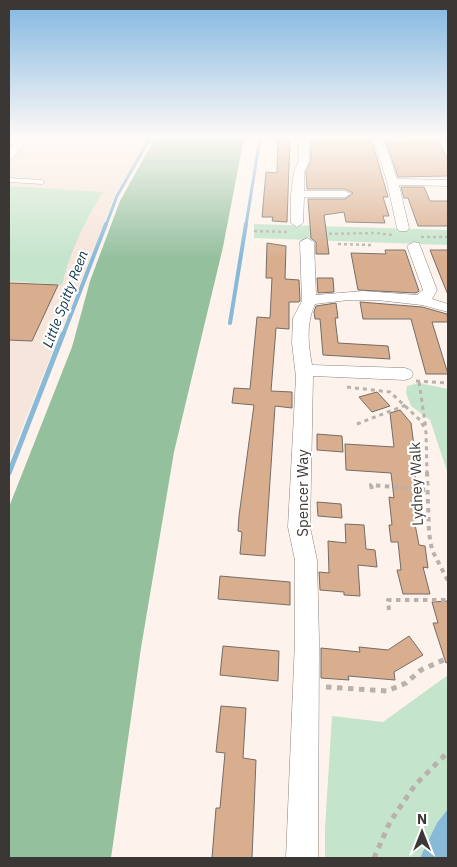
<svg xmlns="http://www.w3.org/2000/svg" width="457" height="867" font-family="'IBM Plex Sans',sans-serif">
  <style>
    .built { fill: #f6e5da }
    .green { fill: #c4e4cb }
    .forest { fill: #94c09e }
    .water { fill: #88b9d7 }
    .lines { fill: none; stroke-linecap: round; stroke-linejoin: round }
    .stream-far2 { stroke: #88b9d7; stroke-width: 3 }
    .stream-far1 { stroke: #88b9d7; stroke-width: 4 }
    .stream { stroke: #88b9d7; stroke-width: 5 }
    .building { fill: #d9ae8e; stroke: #756c66 }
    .lane-casing { stroke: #8b837c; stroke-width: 1 }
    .street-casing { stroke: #8b837c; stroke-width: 1 }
    .path-far4 { stroke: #b9b1ac; stroke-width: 2; stroke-dasharray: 2.5 2.5; stroke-linecap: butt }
    .path-far3 { stroke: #b9b1ac; stroke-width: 2.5; stroke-dasharray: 3 3; stroke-linecap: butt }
    .path-far2 { stroke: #b9b1ac; stroke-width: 3; stroke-dasharray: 4 4; stroke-linecap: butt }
    .path-far1 { stroke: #b9b1ac; stroke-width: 4; stroke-dasharray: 4.5 4.5; stroke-linecap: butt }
    .path { stroke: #b9b1ac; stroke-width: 5; stroke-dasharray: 5.5 5.5; stroke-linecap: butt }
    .lane { fill: #fff; fill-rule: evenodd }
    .street { fill: #fff; fill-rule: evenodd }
    .labels { text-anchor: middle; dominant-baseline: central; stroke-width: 4.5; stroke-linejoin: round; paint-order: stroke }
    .far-water-label { font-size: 14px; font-style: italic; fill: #0d364c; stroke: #fff }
    .street-label { font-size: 15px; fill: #3b3734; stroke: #fff }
  </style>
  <rect width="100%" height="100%" fill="#fdf3ec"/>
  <path class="built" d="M9,138H149L115,195L9,461Z"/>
  <path class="green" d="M9,186L103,192C85,221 70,251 62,285L9,281Z
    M254,224L448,230V245L254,238Z
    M419,383L448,389V553L447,548L448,474L430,420L411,406L406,393L407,386Z
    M448,675V858H325V828L332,716L383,722Z"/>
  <path class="forest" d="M155,138H244L223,247L174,452L141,648L111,858H9V507L72,347L90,281L120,201Z"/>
  <path class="water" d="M448,809V858H420L437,823Z"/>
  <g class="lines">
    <path class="stream-far2" d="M106,225L117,196L150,138
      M246,225L260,138"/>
    <path class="stream-far1" d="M230,323L246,224
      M63,335L106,224"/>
    <path class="stream" d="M9,473L63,334"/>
  </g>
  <path class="building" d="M278,138H290L287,222L272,221L273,217H262L266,172L277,173Z
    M407,138H438L448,161V176L398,177L386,141L408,142Z
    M311,139L372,141L388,197H383L389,216H383L385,223L346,222L344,212L324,215L329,254H316V242L311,238L308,199H345L353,193L345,189H307L306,172L311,160Z
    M401,187H424L430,201H448V226H418L408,198H404Z
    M267,243L286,246L285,279L299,280L300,301L299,302H289V329L276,328L271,391L292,392V408L275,406L265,556L240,554L242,532L238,531L239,516L254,405L232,403L234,388L250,389L257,317L270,318L272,278H266Z
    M385,250H405L419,291L416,293L358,290L351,253L386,254Z
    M430,250H448V295Z
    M317,278H333L334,292L318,293Z
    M9,283L58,285L32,341L9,340Z
    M360,302L422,307L447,314L448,322H432L448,374H426L411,319H363Z
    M336,303L338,318H335L338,343L388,346L390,359L323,355L320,319H315L314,312L316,306Z
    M377,392L390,406L372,412L359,397Z
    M400,410L411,423L416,461H413L418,498H413L416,519H414L419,545L425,546L428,568L423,567L430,594H403L397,570H401L398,542H391L389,525H392L389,497L394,498L391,473L346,470L345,444L394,447L390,413Z
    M317,434L342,436L343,452L317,450Z
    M317,502L341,504L342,518L318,516Z
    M345,524L364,525L366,549L375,550L377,567L358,565L360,596L344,595V592L320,590L319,572L329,573L328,541L346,543Z
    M220,576L290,582V605L218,599Z
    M448,601V662L446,663L433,623H438L432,602Z
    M409,636L423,655L394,672L395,680L348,676L349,680L321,678V648L360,652L359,647L388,650Z
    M223,646L279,651L278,681L220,675Z
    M221,706L246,708L243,758L256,760L252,858H212L216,808H220L225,753L216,752Z"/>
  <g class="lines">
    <defs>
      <path id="lane" d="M9,178L42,180L45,182L42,184L9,182Z"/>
      <path id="street" d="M20,138H30L13,158L9,159V150Z
        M299,138H309V160L304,172V191H345L351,194L345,197H304L303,223L297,227L291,223V194L294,172L299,160Z
        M375,138H386L384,140L397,179L448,180V186L399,185L409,228L407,231H399L397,228L387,182L374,140Z
        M307,238L314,242L316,295L363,291L417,295L423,290L407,246L414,242L419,243L437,290L432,299L448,304V312L422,305L377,300H349L315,304C306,324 308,343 312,365L405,368L411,370L413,374L411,378L405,380L313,376L310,527L317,560L319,640L318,858H286L295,640V560L288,527L296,377L292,343L293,318L302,301L300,242Z"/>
    </defs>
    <use href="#lane" class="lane-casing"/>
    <use href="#street" class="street-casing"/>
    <path class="path-far4" d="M391,138L448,140"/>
    <path class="path-far3" d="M254,231L290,232
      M317,234L376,233L393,235
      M421,237H448
      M338,244L371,245"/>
    <path class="path-far2" d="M416,381L448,383
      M419,382L426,429
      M347,387L390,392L421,421L426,432L427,473
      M357,424L406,405"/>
    <path class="path-far1" d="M427,472L429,533L432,550L448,581
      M372,489L371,485L428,490
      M389,610L388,600H448"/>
    <path class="path" d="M326,687L387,691L406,683L421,670L448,658
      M374,858L390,822L415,785L448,752"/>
    <use href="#lane" class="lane"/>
    <use href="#street" class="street"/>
  </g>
  <linearGradient id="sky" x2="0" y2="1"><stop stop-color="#81b6e1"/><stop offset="0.53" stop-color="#fefaf6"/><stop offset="1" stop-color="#fefaf6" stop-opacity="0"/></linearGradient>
  <rect width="457" height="259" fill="url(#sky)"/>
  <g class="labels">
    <g class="far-water-label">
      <text transform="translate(65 299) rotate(-69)">Little Spitty Reen</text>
    </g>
    <g class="street-label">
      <text transform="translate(416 484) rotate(-92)">Lydney Walk</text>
      <text transform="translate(302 493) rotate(-90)">Spencer Way</text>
    </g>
  </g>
  <rect width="457" height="867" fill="none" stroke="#3b3734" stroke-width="20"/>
  <g transform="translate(422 832)" stroke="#ffffff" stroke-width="4" paint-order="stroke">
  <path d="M0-4L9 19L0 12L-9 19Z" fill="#3b3734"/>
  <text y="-8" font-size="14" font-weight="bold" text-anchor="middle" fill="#3b3734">N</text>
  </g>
</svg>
